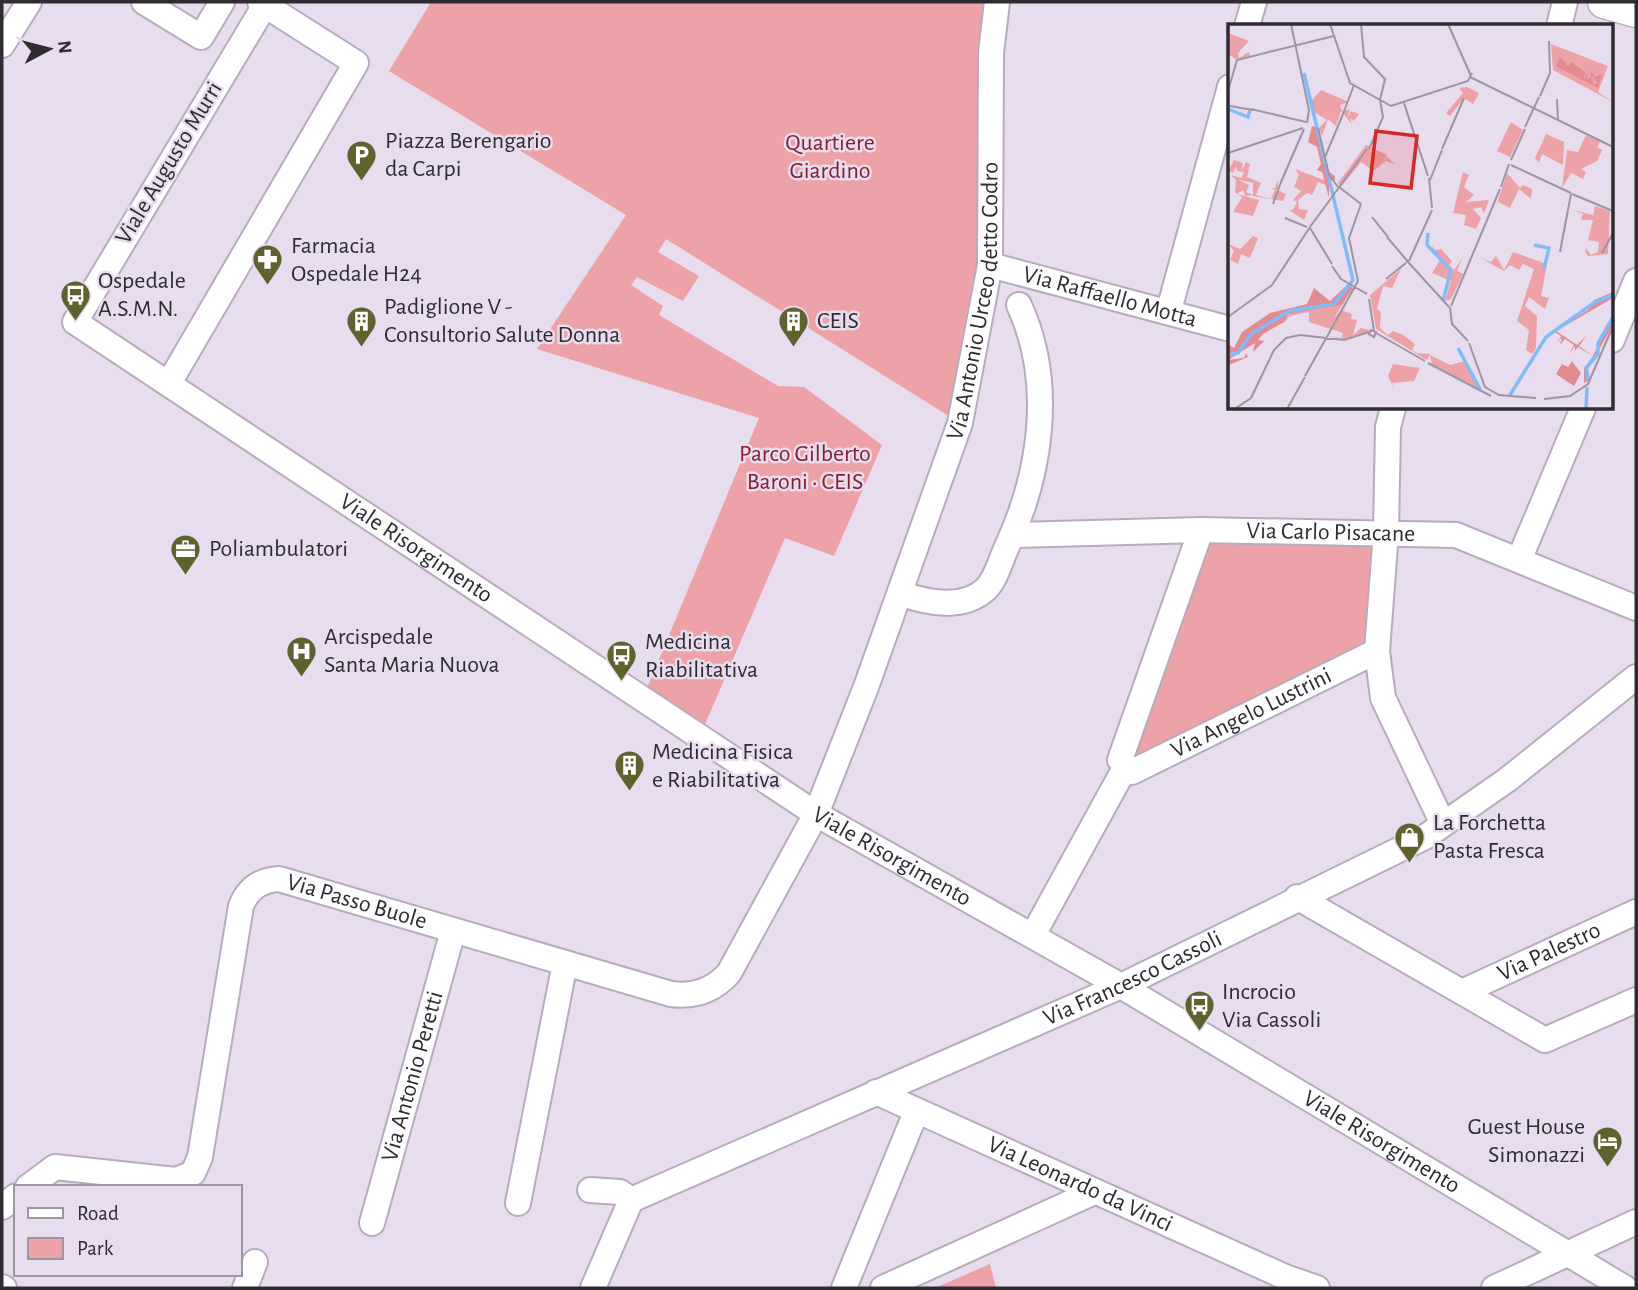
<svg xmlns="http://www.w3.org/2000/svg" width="1638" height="1290" font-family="'Alegreya Sans',sans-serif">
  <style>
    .green { fill: #eca2a6 }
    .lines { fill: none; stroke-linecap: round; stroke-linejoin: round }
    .minor-casing { stroke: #b7acbe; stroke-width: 28 }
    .major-casing { stroke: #b7acbe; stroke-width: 35 }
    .minor { stroke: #fff; stroke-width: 24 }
    .major { stroke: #fff; stroke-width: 32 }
    .labels { text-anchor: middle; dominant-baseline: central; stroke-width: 5; stroke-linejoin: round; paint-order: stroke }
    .poi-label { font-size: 24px; fill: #2f2b32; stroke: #e8dcef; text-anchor: start }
    .park-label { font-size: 24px; fill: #851e31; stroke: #e8dcef }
    .street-label { font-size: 24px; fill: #2f2b32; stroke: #e8dcef }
    .inset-river { fill: none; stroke: #80bcf8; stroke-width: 3.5 }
    .inset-road { fill: none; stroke: #9e95a3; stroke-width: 2 }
    .view { fill: #d62828; fill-opacity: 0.15; stroke: #d62828; stroke-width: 3.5 }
    .inset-edge { fill: none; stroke: #2f2b32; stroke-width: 3.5 }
  </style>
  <rect width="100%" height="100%" fill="#e8dcef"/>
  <path class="green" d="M431,2H993L984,264L955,420L666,239L658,252L699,276L683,301L637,277L631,285L663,306L659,315L778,386L804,387L882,445L834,556L785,538L703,729L646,691L759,418L537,349L626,215L389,71Z
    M1201,530L1386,532L1377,651L1132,772L1120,760Z
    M990,1264L996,1288H935Z"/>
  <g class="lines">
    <defs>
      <g id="minor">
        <path d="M144,2L201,37L222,2"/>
        <path id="s1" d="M265,5L75,322L816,814L1121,986L1625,1288"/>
        <path d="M1247,26L1254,2"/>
        <path d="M1559,26L1565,2"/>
        <path d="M2,45L29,2"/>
        <path id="s2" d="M990,265L1230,329"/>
        <path d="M1169,310L1230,87"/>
        <path d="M1612,340L1636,281"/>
        <path d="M169,383L356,63L260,2"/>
        <path d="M1393,408L1388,427L1386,532L1377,651L1383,698L1443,824"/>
        <path id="s3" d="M1201,530L1120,760L1132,772L1377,651"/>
        <path id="s4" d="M1013,535L1201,530L1456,535L1636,608"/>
        <path d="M1519,560L1583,408"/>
        <path d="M900,593C927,603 962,611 986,589C995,580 1000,563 1005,551C1041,475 1055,383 1019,305"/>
        <path d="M1297,897L1545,1040L1636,1000"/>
        <path d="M1033,935L1126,766"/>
        <path id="s5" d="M1462,992L1636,912"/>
        <path id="s6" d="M876,1092L1285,1277L1317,1288"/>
        <path id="s7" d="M28,1187L55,1167L176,1180L193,1173L200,1157L241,906C248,889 260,880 279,879L671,994C694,997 713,991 729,973L816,814L866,687L960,423L990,265L991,53L997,2"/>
        <path id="s8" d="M590,1190L620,1192L631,1200L1121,986L1425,837L1507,780L1636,677"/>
        <path d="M518,1203L565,963"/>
        <path d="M2,1207L16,1196"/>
        <path id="s9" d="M372,1223L453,931"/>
        <path d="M2,1287L4,1288"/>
        <path d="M245,1288L255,1262"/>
        <path d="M593,1288L631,1200"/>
        <path d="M844,1288L916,1112"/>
        <path d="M883,1288L1094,1192"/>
        <path d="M1494,1288L1636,1222"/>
      </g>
      <path id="major" d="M1604,2L1636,11"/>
    </defs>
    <use href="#minor" class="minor-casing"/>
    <use href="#major" class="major-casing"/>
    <use href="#minor" class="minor"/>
    <use href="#major" class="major"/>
  </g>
  <defs>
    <symbol id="parking-pin" viewBox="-11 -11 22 30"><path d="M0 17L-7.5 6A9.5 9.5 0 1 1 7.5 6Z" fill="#5f612e" stroke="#e8dcef"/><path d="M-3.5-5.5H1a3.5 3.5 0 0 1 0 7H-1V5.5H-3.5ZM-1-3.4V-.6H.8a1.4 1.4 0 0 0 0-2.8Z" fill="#fff"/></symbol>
    <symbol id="pharmacy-pin" viewBox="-11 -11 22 30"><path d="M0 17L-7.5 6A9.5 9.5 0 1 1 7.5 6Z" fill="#5f612e" stroke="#e8dcef"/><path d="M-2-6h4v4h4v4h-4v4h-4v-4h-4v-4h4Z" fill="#fff"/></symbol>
    <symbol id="bus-pin" viewBox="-11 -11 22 30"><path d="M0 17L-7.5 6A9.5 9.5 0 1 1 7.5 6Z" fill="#5f612e" stroke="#e8dcef"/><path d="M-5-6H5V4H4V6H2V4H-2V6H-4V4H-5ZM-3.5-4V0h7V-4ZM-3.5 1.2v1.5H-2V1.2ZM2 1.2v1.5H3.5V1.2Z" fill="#fff"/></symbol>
    <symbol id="building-pin" viewBox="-11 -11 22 30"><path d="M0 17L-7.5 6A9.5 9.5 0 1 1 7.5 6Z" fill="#5f612e" stroke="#e8dcef"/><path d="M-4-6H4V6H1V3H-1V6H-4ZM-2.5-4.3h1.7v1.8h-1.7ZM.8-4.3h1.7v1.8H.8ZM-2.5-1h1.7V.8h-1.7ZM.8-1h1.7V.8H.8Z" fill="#fff"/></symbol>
    <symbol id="office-pin" viewBox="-11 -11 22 30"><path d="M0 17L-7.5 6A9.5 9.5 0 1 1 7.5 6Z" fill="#5f612e" stroke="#e8dcef"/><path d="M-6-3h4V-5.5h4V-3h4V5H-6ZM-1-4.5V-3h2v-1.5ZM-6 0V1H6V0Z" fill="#fff"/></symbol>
    <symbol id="hospital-pin" viewBox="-11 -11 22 30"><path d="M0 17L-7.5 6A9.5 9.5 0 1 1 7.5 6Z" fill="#5f612e" stroke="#e8dcef"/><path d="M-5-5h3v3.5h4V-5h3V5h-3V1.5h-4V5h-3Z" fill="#fff"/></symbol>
    <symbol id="shop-pin" viewBox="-11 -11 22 30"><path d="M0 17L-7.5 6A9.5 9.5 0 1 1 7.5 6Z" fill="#5f612e" stroke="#e8dcef"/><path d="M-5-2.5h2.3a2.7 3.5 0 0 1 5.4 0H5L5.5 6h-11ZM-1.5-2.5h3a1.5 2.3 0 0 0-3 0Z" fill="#fff"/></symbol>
    <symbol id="hotel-pin" viewBox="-11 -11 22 30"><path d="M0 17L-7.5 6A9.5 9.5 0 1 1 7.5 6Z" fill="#5f612e" stroke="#e8dcef"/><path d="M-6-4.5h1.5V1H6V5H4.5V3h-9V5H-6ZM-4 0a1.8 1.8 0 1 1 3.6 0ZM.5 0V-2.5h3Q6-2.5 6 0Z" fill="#fff"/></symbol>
  </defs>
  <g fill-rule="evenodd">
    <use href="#parking-pin" x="344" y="138" width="35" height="47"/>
    <use href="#pharmacy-pin" x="250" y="242" width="35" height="47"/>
    <use href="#bus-pin" x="58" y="278" width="35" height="47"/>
    <use href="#building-pin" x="344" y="304" width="35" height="47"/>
    <use href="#building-pin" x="776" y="304" width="35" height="47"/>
    <use href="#office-pin" x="168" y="532" width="35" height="47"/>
    <use href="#hospital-pin" x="284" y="634" width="35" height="47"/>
    <use href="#bus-pin" x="604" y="638" width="35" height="47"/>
    <use href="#building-pin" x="612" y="748" width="35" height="47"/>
    <use href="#shop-pin" x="1392" y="820" width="35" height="47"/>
    <use href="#bus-pin" x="1182" y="988" width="35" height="47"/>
    <use href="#hotel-pin" x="1590" y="1124" width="35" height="47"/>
  </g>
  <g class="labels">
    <g class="poi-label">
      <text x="385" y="141">Piazza Berengario<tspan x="385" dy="28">da Carpi</tspan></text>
      <text x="291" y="246">Farmacia<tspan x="291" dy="28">Ospedale H24</tspan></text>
      <text x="98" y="281">Ospedale<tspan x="98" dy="28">A.S.M.N.</tspan></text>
      <text x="384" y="307">Padiglione V -<tspan x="384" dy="28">Consultorio Salute Donna</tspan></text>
      <text x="817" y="321">CEIS</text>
      <text x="209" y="549">Poliambulatori</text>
      <text x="324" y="637">Arcispedale<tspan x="324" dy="28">Santa Maria Nuova</tspan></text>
      <text x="645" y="642">Medicina<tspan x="645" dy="28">Riabilitativa</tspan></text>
      <text x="652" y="752">Medicina Fisica<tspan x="652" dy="28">e Riabilitativa</tspan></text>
      <text x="1433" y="823">La Forchetta<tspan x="1433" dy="28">Pasta Fresca</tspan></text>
      <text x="1222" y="992">Incrocio<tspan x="1222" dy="28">Via Cassoli</tspan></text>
      <text x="1585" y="1127" text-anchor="end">Guest House<tspan x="1585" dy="28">Simonazzi</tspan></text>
    </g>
    <g class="park-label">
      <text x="830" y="143">Quartiere<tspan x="830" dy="28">Giardino</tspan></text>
      <text x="805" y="454">Parco Gilberto<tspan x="805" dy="28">Baroni • CEIS</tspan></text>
    </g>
    <g class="street-label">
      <text transform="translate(169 163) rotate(-59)">Viale Augusto Murri</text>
      <text stroke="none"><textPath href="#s2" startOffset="124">Via Raffaello Motta</textPath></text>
      <text stroke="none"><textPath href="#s7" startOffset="1689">Via Antonio Urceo detto Codro</textPath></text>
      <text stroke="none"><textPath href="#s4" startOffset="318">Via Carlo Pisacane</textPath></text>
      <text stroke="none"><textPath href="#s1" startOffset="779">Viale Risorgimento</textPath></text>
      <text stroke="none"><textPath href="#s3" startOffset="394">Via Angelo Lustrini</textPath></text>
      <text stroke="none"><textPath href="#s1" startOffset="1346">Viale Risorgimento</textPath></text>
      <text stroke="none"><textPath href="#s7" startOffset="576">Via Passo Buole</textPath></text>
      <text stroke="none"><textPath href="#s5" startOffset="96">Via Palestro</textPath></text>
      <text stroke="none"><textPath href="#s8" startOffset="592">Via Francesco Cassoli</textPath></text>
      <text stroke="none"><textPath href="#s9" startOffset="152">Via Antonio Peretti</textPath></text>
      <text stroke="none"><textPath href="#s1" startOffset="1913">Viale Risorgimento</textPath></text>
      <text stroke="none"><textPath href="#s6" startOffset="224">Via Leonardo da Vinci</textPath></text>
    </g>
  </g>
  <g transform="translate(1228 24)">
    <rect width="385" height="385" fill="#e8dcef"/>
    <path d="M0,9L21,17L10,29L11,34L21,28L22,32L8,35L0,30ZM323,20L380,42L370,68L385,78L325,46ZM239,63L251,69L245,80L236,74L222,92L218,89L235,69L231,64ZM93,66L121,78L112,81L114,87L122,85L119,94L123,87L131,90L126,97L122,94L124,100L113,87L108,102L100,95L94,112L91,104L99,96L86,88L88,102L84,76ZM283,98L295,106L282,133L269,127ZM318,110L336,118L335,141L314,130L311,139L307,134ZM358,111L372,118L369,123L374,126L369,137L353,145L358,148L355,155L343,149L334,164L339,126L350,128ZM138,121L159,131L154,139L159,133L167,140L158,137L145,147L133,138L113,163L110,159ZM6,136L15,139L13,147L18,138L22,140L19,153L33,159L28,171L43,175L47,166L43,164H47L50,156V166L58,170L55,177L25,172V159L11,156L21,161L18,168L25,171L17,172L15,166L9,170L31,176L25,192L5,188L14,173L9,170L7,168L8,156L3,151L13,154L16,148L9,147L8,142L5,149L0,147ZM67,145L96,156L98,161L90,158L84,171L79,169L70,176L71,185L80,186L76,196L61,186H65L69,178L65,176L73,167L66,163L71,151ZM235,148L241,151L236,163L246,171L238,178L261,176L256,189L253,183L245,185L253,194L248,205L236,201L238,191L225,189ZM279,149L292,164L295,161L304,165L303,175L291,165L282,184L270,178L268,183ZM367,182L382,187L380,230L360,232L357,228L358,224L363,231L370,228L371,218L360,216L365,196H353L355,190L345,186L365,191ZM25,212L30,214L22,234L13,230L10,240L2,236L6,227L0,220L12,225ZM206,220V226L213,225L224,237L221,241L226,246L234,235L229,247L235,250L223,275L217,277L223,257L204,249L212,236L204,227ZM285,228L319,240L313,272L321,274L317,285L301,273L297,282L309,292L308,324L304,330L298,326L301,306L289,297L306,245L295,240L291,246L282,241L276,247L253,234L263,238L268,232L276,246ZM173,245L164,264L155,262L149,285L153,288L152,304L160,311L165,307L175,311L187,320L184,326L189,329L202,330L199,336L148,305L142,271ZM118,275L106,294L113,286L124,290L123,295L129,296L125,311L133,304L142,306L139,309L120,314L114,315L99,312L114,314L115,309L81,298V288L61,292L57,298L52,300L62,289L113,281ZM202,331L222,341L237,337L254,366L204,340ZM165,340L184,343L192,344L186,357L164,359L165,363L160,352Z" fill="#eca2a6"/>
    <path d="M332,33L340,42L343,38L358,49L355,55L361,49L359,55L364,54L365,60H370L365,52L362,54L363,46L367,53L374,50L370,64L328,42ZM84,102L90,104L100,147L107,152V156H101V174L94,148L89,146L93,140L89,123L80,118ZM120,260L125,264L114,281L60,290L56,298L35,310L30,316L36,317L25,328L27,319L0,336L16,334L18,329L20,333L1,341L0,349V320L6,324L14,308L42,289L79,280L86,264L102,277ZM385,268V274L328,307L349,321L359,311L351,322L365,332L385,289V301L360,345L362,356L356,359V344L365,332L350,323L347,327V322L341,330L346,321L337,315L332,321L334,313L329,319L333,312L327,308L320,311L360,286L366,276ZM344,337L353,349L346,362L328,350L334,340L340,343Z" fill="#e28b91"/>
    <path class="inset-river" d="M0,85L20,93L22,86M200,209L199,221L223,246L215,277M306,221L321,224L316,245M230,324L252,365M0,331L10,329L23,310L61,287L106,280L125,256L76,49M360,355L358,344L370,330V319L385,293M282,371L318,313L367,278L385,271M358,385L359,363"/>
    <path class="inset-road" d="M63,0L81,86L79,99M102,0L122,59L163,82L240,57L244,49M133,0L136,33L157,55L152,76M220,0L243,52M242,53L385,123M0,67L9,36L106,12M312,72L322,49L321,17M329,75L330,96M176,79L200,152M2,82L25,86M23,85L78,98M115,90L126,61M297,103L311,73M90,104L101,151L110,163M141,125L155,93L152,76M214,125L236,74M0,129L75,104M97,133L115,90M283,136L297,105M283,141L343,169M201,154L204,184M202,156L214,126M53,158L76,105M111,163L133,180M273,163L281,140M344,170L385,187M45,180L53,158M144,193L160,213M57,194L79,203M82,203L139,125M82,204L104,240M159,213L181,239L178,237M332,228L343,170M374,229L385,209M181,237L204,186M181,239L221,283M104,242L113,255L139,270M158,255L178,239M141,275L146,307M223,282L272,165M222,283L224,300L240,317M0,293L44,261L84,200M143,306L148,308L146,313L141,310ZM148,309L197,337M241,319L257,363L271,371L308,374M200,339L263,372M77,352L130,257L121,214L133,180M316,375L342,372L360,360L385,302M8,384L23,374L46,326L58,314L72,311L116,316L141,308M59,385L77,353"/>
    <path class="view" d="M148,107L189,112L183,164L142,159Z"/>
    <rect width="385" height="385" class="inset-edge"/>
  </g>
  <rect width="1638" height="1290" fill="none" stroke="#2f2b32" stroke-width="7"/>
  <rect x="14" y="1185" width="228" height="91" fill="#e8dcef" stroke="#9e95a3" stroke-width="2"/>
  <rect x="28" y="1208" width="35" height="10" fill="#ffffff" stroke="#9e95a3" stroke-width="2"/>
  <text x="77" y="1220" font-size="21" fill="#2f2b32">Road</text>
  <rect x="28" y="1238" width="35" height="21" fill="#eca2a6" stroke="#9e95a3" stroke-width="2"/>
  <text x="77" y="1255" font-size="21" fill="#2f2b32">Park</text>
  <g transform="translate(49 49) rotate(83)" stroke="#e8dcef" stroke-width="5" paint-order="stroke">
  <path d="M0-5L12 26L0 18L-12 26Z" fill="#2f2b32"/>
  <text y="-10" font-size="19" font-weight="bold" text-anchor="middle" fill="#2f2b32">N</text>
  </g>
</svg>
